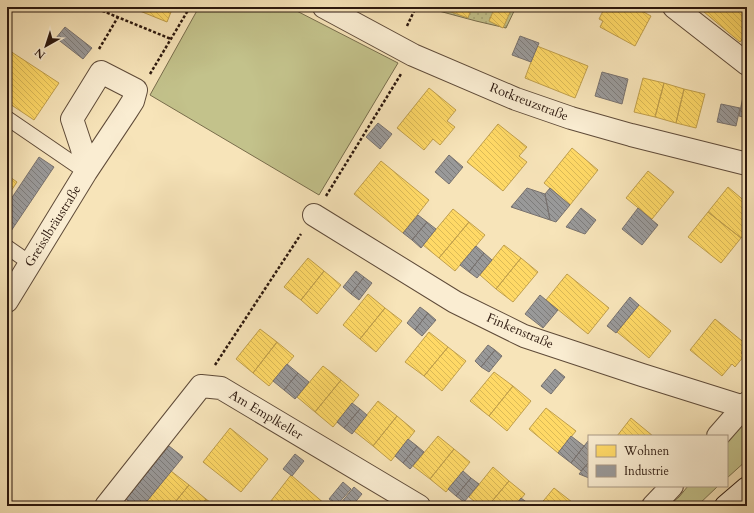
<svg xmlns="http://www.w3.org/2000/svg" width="754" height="513" font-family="Cardo,serif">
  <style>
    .green { fill: #c3c28b; stroke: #786d4c }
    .garden { fill: url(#garden-dots); stroke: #786d4c }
    .homes { fill: url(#homes-back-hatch); stroke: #c09f4c }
    .industry { fill: url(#industry-back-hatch); stroke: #78726f }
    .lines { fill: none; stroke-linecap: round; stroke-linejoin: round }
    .lane-casing { stroke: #5f4b39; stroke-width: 16 }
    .street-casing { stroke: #5f4b39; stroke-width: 24 }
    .secondary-casing { stroke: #2c180e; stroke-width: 24 }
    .path { stroke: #2c180e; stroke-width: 2.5; stroke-dasharray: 3 2; stroke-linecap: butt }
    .lane { stroke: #faedd2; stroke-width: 14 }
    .street { stroke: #faedd2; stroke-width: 22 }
    .secondary { stroke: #faedd2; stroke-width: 22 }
    .labels { text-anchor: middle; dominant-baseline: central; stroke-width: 4; stroke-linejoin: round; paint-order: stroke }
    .street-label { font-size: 13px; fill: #2c180e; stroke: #faedd2 }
  </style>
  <defs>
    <pattern id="garden-dots" width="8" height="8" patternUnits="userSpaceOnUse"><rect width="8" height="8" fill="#c3c28b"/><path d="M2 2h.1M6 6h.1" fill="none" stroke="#a8a677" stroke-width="1.8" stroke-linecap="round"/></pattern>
    <pattern id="homes-back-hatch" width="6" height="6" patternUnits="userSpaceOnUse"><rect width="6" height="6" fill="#ffd966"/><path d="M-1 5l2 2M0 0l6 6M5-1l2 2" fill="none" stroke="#dbba57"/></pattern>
    <pattern id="industry-back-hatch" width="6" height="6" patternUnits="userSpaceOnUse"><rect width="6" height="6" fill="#999"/><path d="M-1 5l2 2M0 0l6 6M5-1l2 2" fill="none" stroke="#7d7c7b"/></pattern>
  </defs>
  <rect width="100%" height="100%" fill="#f7e4b9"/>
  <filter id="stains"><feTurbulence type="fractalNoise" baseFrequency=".005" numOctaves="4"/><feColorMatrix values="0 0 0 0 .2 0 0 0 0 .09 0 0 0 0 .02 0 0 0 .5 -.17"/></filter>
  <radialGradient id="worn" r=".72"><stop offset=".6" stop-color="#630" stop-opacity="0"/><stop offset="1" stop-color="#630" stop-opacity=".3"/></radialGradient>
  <path class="green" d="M199,7H289L398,63L319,195L150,95Z
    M747,419V460L727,478V442Z
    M688,486H718L697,506H668L679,497Z"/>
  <path class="garden" d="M424,7H516L506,28L476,21Z"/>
  <path class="homes" d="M130,7H173L167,22Z
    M437,7H472L468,18Z
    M495,7H504L511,10L503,28L489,21Z
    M605,7H634L651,16L635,46L600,27L603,21L599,19Z
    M698,7H747V33L740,42Z
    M537,46L588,66L575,98L525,78Z
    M7,49L59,83L34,120L7,102Z
    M643,78L664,83L655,117L634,112Z
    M664,83L684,89L676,123L655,117Z
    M429,88L456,110L447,121L455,127L440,145L433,139L424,150L397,128Z
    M684,89L705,94L696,128L676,123Z
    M498,124L527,147L519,156L527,162L503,191L467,162Z
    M572,148L598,170L570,205L544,183Z
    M381,161L429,200L403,233L354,194Z
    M648,171L674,192L652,219L626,198Z
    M7,175L17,182L7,197Z
    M728,187L747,203V231L741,238L708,212Z
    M453,209L469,222L439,258L423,245Z
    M708,212L741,238L721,263L688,237Z
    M469,222L485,235L455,271L439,258Z
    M504,245L521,258L496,289L480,275Z
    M308,258L324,271L301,300L284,287Z
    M521,258L538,272L513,302L496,289Z
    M324,271L341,285L317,314L301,300Z
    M567,274L609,308L588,334L546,300Z
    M368,294L385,308L360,339L343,325Z
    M639,305L671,331L649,358L617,332Z
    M385,308L402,321L376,352L360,339Z
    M715,319L747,345L741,353L744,356L735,367L732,364L722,376L690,350Z
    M260,329L277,342L253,373L236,359Z
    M429,332L448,347L424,376L405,362Z
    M277,342L294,356L269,386L253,373Z
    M448,347L466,361L442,391L424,376Z
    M323,366L341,380L315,412L297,397Z
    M494,372L513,386L489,416L470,401Z
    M341,380L359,395L333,427L315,412Z
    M513,386L531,401L507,431L489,416Z
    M378,401L397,416L373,446L354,431Z
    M546,408L576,431L558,453L529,429Z
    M397,416L415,431L391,461L373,446Z
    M631,418L653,436H617Z
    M230,428L268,459L241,492L203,462Z
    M438,436L454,449L430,479L413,466Z
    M454,449L470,462L446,492L430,479Z
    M493,467L509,481L488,506H480L469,497Z
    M171,471L189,485L172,506H143Z
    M291,475L325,504L323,506H267Z
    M509,481L525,494L515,506H488Z
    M189,485L206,499L201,506H172Z
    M554,488L572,502L568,506H539Z
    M206,499L215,506H201Z
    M572,502L577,506H568Z"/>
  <path class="industry" d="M65,27L92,48L83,59L56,38Z
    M520,36L539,43L531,62L512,55Z
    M602,72L628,79L622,104L595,96Z
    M744,92L747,93V118L739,116Z
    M721,104L740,108L736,126L717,122Z
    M378,123L392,134L380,149L366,137Z
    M449,155L463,167L449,184L435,172Z
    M39,157L54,167L7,237V205Z
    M527,188L545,194L550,220L511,207Z
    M550,188L570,205L556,222L550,220L545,194Z
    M581,208L596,220L585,234L566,227Z
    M638,208L658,225L642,245L622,229Z
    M418,215L427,222L412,240L403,233Z
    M427,222L436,229L421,248L412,240Z
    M476,246L484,253L469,272L460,265Z
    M484,253L492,260L477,278L469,272Z
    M356,271L364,277L351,294L343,287Z
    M364,277L372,283L359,300L351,294Z
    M540,295L558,310L543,328L525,314Z
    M630,297L639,305L616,333L607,326Z
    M420,307L428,313L415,330L407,323Z
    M428,313L436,320L422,336L415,330Z
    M488,345L495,350L481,367L475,361Z
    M495,350L502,356L489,372L481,367Z
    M287,364L298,373L284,390L273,381Z
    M555,369L565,377L551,394L541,386Z
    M298,373L309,382L295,399L284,390Z
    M352,403L360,409L344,428L337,422Z
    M360,409L367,415L352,434L344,428Z
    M571,436L584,446L571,463L558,453Z
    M408,439L417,446L403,463L395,456Z
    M588,441L589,442V462L581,471L571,463Z
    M169,446L183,457L143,506H134L126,499Z
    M417,446L424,452L410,469L403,463Z
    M295,454L304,461L292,476L283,469Z
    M589,462V478L579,474Z
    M463,471L471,478L456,496L448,489Z
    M471,478L479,484L464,502L456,496Z
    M343,482L351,489L337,505L329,499Z
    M354,487L362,494L352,506H343L340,504Z
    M521,498L529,504L527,506H515Z"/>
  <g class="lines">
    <defs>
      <path id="lane" d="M7,118L86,172
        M7,247L30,263"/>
      <path id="street" d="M324,7L413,55L516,99L571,118L631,135L747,164
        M674,7L747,64
        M314,215L455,302L524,336L642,375L744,407
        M7,301L86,172L126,112L133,101L136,90L101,72L72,119L82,149L86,172
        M718,436L747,403
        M106,506L201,386L221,388L419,506
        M653,506L672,486"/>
      <path id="secondary" d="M726,506L747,488"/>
    </defs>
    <use href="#lane" class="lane-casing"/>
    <use href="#street" class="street-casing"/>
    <use href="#secondary" class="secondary-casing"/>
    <path class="path" d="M93,7L171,39
      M407,26L416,7
      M99,49L118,17
      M150,74L190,7
      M326,196L401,74
      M215,365L301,234"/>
    <use href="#lane" class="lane"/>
    <use href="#street" class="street"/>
    <use href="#secondary" class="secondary"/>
  </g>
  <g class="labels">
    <g class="street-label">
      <text transform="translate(529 102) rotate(21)">Rotkreuzstraße</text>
      <text transform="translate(53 226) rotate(-58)">Greisslbräustraße</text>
      <text transform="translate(520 331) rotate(23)">Finkenstraße</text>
      <text transform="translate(266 415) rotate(31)">Am Emplkeller</text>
    </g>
  </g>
  <rect width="754" height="513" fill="none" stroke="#f7e4b9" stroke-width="24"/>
  <rect x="8" y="8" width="738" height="497" fill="none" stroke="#2c180e" stroke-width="2"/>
  <rect x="12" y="12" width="730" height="489" fill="none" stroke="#2c180e"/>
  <rect x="588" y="435" width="140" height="52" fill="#faedd2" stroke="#a89884"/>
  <rect x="596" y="445" width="20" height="12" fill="#ffd966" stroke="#a89884"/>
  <text x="624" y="455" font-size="12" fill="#2c180e">Wohnen</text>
  <rect x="596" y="465" width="20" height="12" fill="#999999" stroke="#a89884"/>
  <text x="624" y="475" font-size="12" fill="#2c180e">Industrie</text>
  <g transform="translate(46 46) rotate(219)" stroke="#faedd2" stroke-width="3" paint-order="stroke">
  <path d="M0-3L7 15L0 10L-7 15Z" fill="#2c180e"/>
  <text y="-6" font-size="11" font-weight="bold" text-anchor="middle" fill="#2c180e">N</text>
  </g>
  <rect width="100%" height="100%" filter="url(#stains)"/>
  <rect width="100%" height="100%" fill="url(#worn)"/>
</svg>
